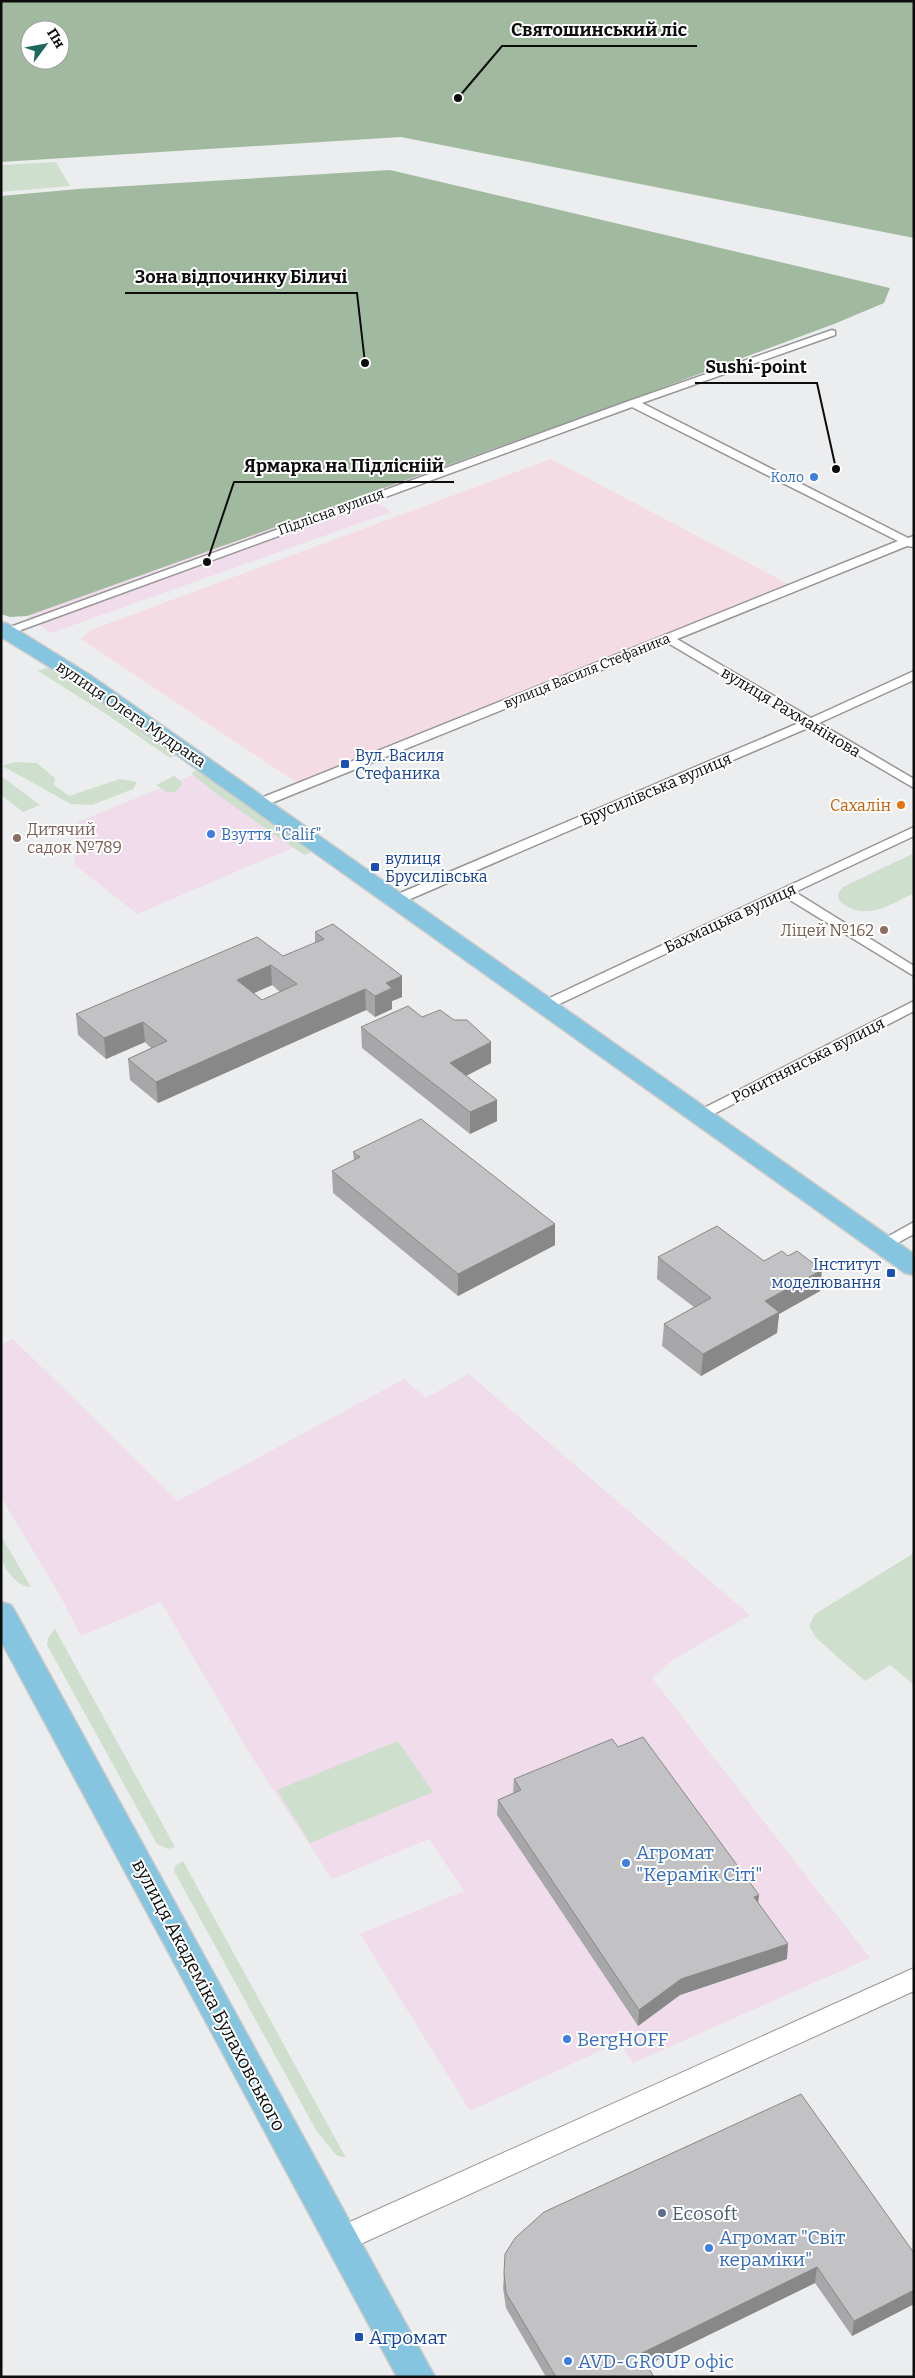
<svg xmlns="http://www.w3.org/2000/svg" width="915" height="2378" font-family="Bitter,serif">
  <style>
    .commercial { fill: #f0dceb }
    .medical { fill: #f5dbe3 }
    .green { fill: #cfdfcd }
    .forest { fill: #a1ba9f; fill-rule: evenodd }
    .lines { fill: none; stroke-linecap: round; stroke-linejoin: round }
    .minor-casing { stroke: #959597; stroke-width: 3 }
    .tertiary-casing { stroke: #959597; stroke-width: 2 }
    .primary-casing { stroke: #cacaca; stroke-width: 3 }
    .minor { fill: #fff; fill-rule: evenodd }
    .tertiary { fill: #fff; fill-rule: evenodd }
    .primary { fill: #86c5df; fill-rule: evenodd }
    .wall { fill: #a7a7a9; fill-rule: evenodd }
    .shaded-wall { fill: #888889 }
    .building { fill: #c2c2c4; stroke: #888889; fill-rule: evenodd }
    .shop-dot { fill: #3f7fe0; stroke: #fff; stroke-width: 2 }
    .transit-dot { fill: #1a4fb4; stroke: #fff; stroke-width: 2 }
    .food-dot { fill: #e8710a; stroke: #fff; stroke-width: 2 }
    .education-dot { fill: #8d6e63; stroke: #fff; stroke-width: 2 }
    .service-dot { fill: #5c6f8a; stroke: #fff; stroke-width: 2 }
    .labels { text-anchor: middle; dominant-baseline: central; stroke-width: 4; stroke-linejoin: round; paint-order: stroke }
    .far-shop-label { font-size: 14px; fill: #366cbe; stroke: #fff; text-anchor: end }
    .far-street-label { font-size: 14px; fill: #0c0c0d; stroke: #fff }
    .street-label { font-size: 16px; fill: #0c0c0d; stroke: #fff }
    .transit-label { font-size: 16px; fill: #164399; stroke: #fff; text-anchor: start }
    .food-label { font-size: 16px; fill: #c56008; stroke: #fff; text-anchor: end }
    .education-label { font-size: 16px; fill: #785e54; stroke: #fff; text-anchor: start }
    .shop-label { font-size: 16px; fill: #366cbe; stroke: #fff; text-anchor: start }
    .near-shop-label { font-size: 19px; fill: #366cbe; stroke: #fff; text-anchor: start }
    .near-street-label { font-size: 19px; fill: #0c0c0d; stroke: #fff }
    .near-service-label { font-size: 19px; fill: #4e5e75; stroke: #fff; text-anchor: start }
    .near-transit-label { font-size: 19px; fill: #164399; stroke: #fff; text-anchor: start }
    .leader { fill: none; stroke: #0c0c0d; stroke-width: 2 }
    .callout-dot { fill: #0c0c0d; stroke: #fff; stroke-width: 2 }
    .callout-label { font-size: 18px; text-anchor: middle; font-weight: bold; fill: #0c0c0d; stroke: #fff; stroke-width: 4; stroke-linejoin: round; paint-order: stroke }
  </style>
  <rect width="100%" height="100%" fill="#ecedee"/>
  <path class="commercial" d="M613,401L627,410L375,500L391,512L51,633L23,612Z
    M198,773L299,845L137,914L74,864L78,822Z
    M13,1339L178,1501L404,1379L426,1398L469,1374L750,1615L673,1660L652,1678L870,1958L633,2063L619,2042L470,2111L360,1934L464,1891L429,1839L332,1879L250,1754L161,1602L81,1636L58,1592L1,1497V1345Z"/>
  <path class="medical" d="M551,459L788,584L296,782L81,639L91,630Z"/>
  <path class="green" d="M56,162L70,186L1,192V165Z
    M49,667L92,692L180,754L170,758L103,712L38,671Z
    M14,762L37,763L55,778L54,785L69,796L120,779L137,782L133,789L92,805L71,804L2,766Z
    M201,768L318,850L304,855L215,793L191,773Z
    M1,776L40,805L23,812L1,795Z
    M174,776L183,783L176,792H166L156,785Z
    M914,853V893C894,903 872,918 850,908C843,905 838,901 838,894L843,887Z
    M1,1536L31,1587C17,1586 4,1570 1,1556C0,1550 1,1542 1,1536Z
    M914,1553V1685L890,1665L865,1681L816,1638L809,1626L815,1614Z
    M55,1629L175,1847L168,1849L157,1844L47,1645L48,1638Z
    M398,1741L433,1792L310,1843L277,1790Z
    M183,1861L346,2158L336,2155L316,2130L174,1871L175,1866Z"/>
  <path class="forest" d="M1,1H914V238L401,137L1,162ZM30,30H60V60H30Z
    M390,170L890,288L884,303L834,324L624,402L27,616L10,617L1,614V196L78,189Z"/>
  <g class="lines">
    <defs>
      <path id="minor" d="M832,330L835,331V335L642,403L908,538L914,536V547L907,546L677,639L811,718L914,671V680L819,723L914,779V788L810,727L401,903H391L389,900L391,897L801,722L668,643L264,806H256L254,803L256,800L898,541L632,407L10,634H1L2,630L629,401Z
        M914,827V836L795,892L914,966V976L785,897L551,1008L546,1009L539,1005L541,1002Z
        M914,1001V1011L706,1118H696L694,1115L696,1112Z
        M914,1222V1234L888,1248H878L875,1245L878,1242Z"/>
      <path id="tertiary" d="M914,1968V1991L352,2248L342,2252L332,2248L328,2239L332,2230Z"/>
      <path id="primary" d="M1,622L8,624L90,675L914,1254V1275L905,1273L76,683L1,637Z
        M1,1602L11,1605L16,1613L435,2377H397L1,1641Z"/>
    </defs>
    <use href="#minor" class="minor-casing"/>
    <use href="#tertiary" class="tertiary-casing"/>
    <use href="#primary" class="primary-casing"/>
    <use href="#minor" class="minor"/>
    <use href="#tertiary" class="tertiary"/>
    <use href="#primary" class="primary"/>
  </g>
  <path class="wall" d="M315,932L402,976V997L392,1001V1009L375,1017L366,1010L158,1103L130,1080L128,1059L151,1048L145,1042L106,1059L78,1035L76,1014L283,956L315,943ZM272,985L280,992L262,1000L254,993Z
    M422,1017L491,1063L466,1076L497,1100V1121L470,1134L362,1048L361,1027Z
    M353,1152L555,1224V1245L458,1296L333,1193L332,1171L354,1161Z
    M658,1257L764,1261L820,1291L779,1314L777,1333L701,1376L662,1346L664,1324L694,1307L657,1279Z
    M514,1779L759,1895L758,1902L787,1959L680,1995L638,2026L497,1815L498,1800L513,1793Z
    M914,2253V2304L852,2336L815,2283L647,2365L654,2377H546L506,2308L503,2288L504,2273Z"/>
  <path class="shaded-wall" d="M271,965L272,985L238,1000L237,980Z
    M402,976V997L392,1001V1009L375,1017V996L386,983Z
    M365,989L366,1010L158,1103L156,1082Z
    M143,1022L145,1042L106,1059L104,1038Z
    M491,1042V1063L450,1084V1063Z
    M497,1100V1121L470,1134V1112Z
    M555,1224V1245L458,1296V1274Z
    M822,1270L820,1291L779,1314L777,1333L701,1376L703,1354L765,1301Z
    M759,1895L757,1911L754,1897Z
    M788,1944L787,1959L680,1995L638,2026L639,2010L681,1979Z
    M817,2267L815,2283L639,2369L640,2354Z
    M914,2290V2304L852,2336L854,2321Z"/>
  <path class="building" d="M333,924L402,976L386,983L392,988L375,996L365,989L156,1082L128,1059L167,1041L143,1022L104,1038L76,1014L257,937L283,956L324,939L315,932ZM271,965L297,984L262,1000L237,980Z
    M408,1006L422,1017L440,1010L454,1020H467L491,1042L450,1063L497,1100L470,1112L361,1027Z
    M421,1119L555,1224L458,1274L332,1171L360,1157L353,1152Z
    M717,1226L764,1261L782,1251L788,1256L797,1251L822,1270L765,1301L779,1312L703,1354L664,1324L711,1298L658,1257Z
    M643,1737L759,1895L754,1897L788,1944L681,1979L639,2010L498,1800L521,1790L514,1779L612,1739L618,1747Z
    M801,2094L914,2253V2290L854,2321L817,2267L640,2354L654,2377H556L506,2293L504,2273L505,2254L515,2238L544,2212Z"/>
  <g class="shop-dot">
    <circle cx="814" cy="477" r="5"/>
    <circle cx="211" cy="834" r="5"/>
    <circle cx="626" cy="1863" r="5"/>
    <circle cx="567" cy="2039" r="5"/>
    <circle cx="709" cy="2248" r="5"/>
    <circle cx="568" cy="2361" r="5"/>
  </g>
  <g class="transit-dot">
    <rect x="340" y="759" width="10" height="10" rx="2.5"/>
    <rect x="370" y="862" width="10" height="10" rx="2.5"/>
    <rect x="886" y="1268" width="10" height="10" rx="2.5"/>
    <rect x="354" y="2332" width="10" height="10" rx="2.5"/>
  </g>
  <circle class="food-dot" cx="901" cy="805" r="5"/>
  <g class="education-dot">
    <circle cx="17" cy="838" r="5"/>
    <circle cx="884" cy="930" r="5"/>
  </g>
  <circle class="service-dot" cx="662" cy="2213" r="5"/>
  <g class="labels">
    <g class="far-shop-label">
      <text x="804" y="477">Коло</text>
    </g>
    <g class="far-street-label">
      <text transform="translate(331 512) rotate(-20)">Підлісна вулиця</text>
      <text transform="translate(587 671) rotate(-22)">вулиця Василя Стефаника</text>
    </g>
    <g class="street-label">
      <text transform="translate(791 712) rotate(31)">вулиця Рахманінова</text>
      <text transform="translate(131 714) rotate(34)">вулиця Олега Мудрака</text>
      <text transform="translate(656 789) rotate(-23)">Брусилівська вулиця</text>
      <text transform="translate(730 918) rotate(-25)">Бахмацька вулиця</text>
      <text transform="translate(808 1060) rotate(-27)">Рокитнянська вулиця</text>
    </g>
    <g class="transit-label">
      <text x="355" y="755">Вул. Василя<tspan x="355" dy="18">Стефаника</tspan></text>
      <text x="385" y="858">вулиця<tspan x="385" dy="18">Брусилівська</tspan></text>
      <text x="881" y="1264" text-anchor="end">Інститут<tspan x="881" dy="18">моделювання</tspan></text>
    </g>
    <g class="food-label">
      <text x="891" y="805">Сахалін</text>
    </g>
    <g class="education-label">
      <text x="27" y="829">Дитячий<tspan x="27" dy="18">садок №789</tspan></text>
      <text x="874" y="930" text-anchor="end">Ліцей №162</text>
    </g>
    <g class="shop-label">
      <text x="221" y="834">Взуття "Calif"</text>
    </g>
    <g class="near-shop-label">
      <text x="636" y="1852">Агромат<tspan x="636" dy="22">"Керамік Сіті"</tspan></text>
      <text x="577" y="2039">BergHOFF</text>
      <text x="719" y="2237">Агромат "Світ<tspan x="719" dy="22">кераміки"</tspan></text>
      <text x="578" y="2361">AVD-GROUP офіс</text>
    </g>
    <g class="near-street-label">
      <text transform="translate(209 1995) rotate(62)">вулиця Академіка Булаховського</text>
    </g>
    <g class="near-service-label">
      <text x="672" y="2213">Ecosoft</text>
    </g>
    <g class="near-transit-label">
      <text x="369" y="2337">Агромат</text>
    </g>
  </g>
  <path class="leader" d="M458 98L502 46H697M365 363L357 293H125M836 469L817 383H695M207 562L234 482H454"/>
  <g class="callout-dot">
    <circle cx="458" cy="98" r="5"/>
    <circle cx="365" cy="363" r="5"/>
    <circle cx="836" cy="469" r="5"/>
    <circle cx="207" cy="562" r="5"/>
  </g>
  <g class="callout-label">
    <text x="599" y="36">Святошинський ліс</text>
    <text x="241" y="283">Зона відпочинку Біличі</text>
    <text x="756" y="373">Sushi-point</text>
    <text x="344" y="472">Ярмарка на Підлісніій</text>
  </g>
  <rect width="915" height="2378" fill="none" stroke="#0c0c0d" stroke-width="5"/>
  <g transform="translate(45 45) rotate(58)"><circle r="24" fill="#ffffff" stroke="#9e9e9e"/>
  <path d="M0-4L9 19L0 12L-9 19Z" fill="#1f6860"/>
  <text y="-8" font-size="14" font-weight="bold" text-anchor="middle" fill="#0c0c0d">Пн</text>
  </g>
</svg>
